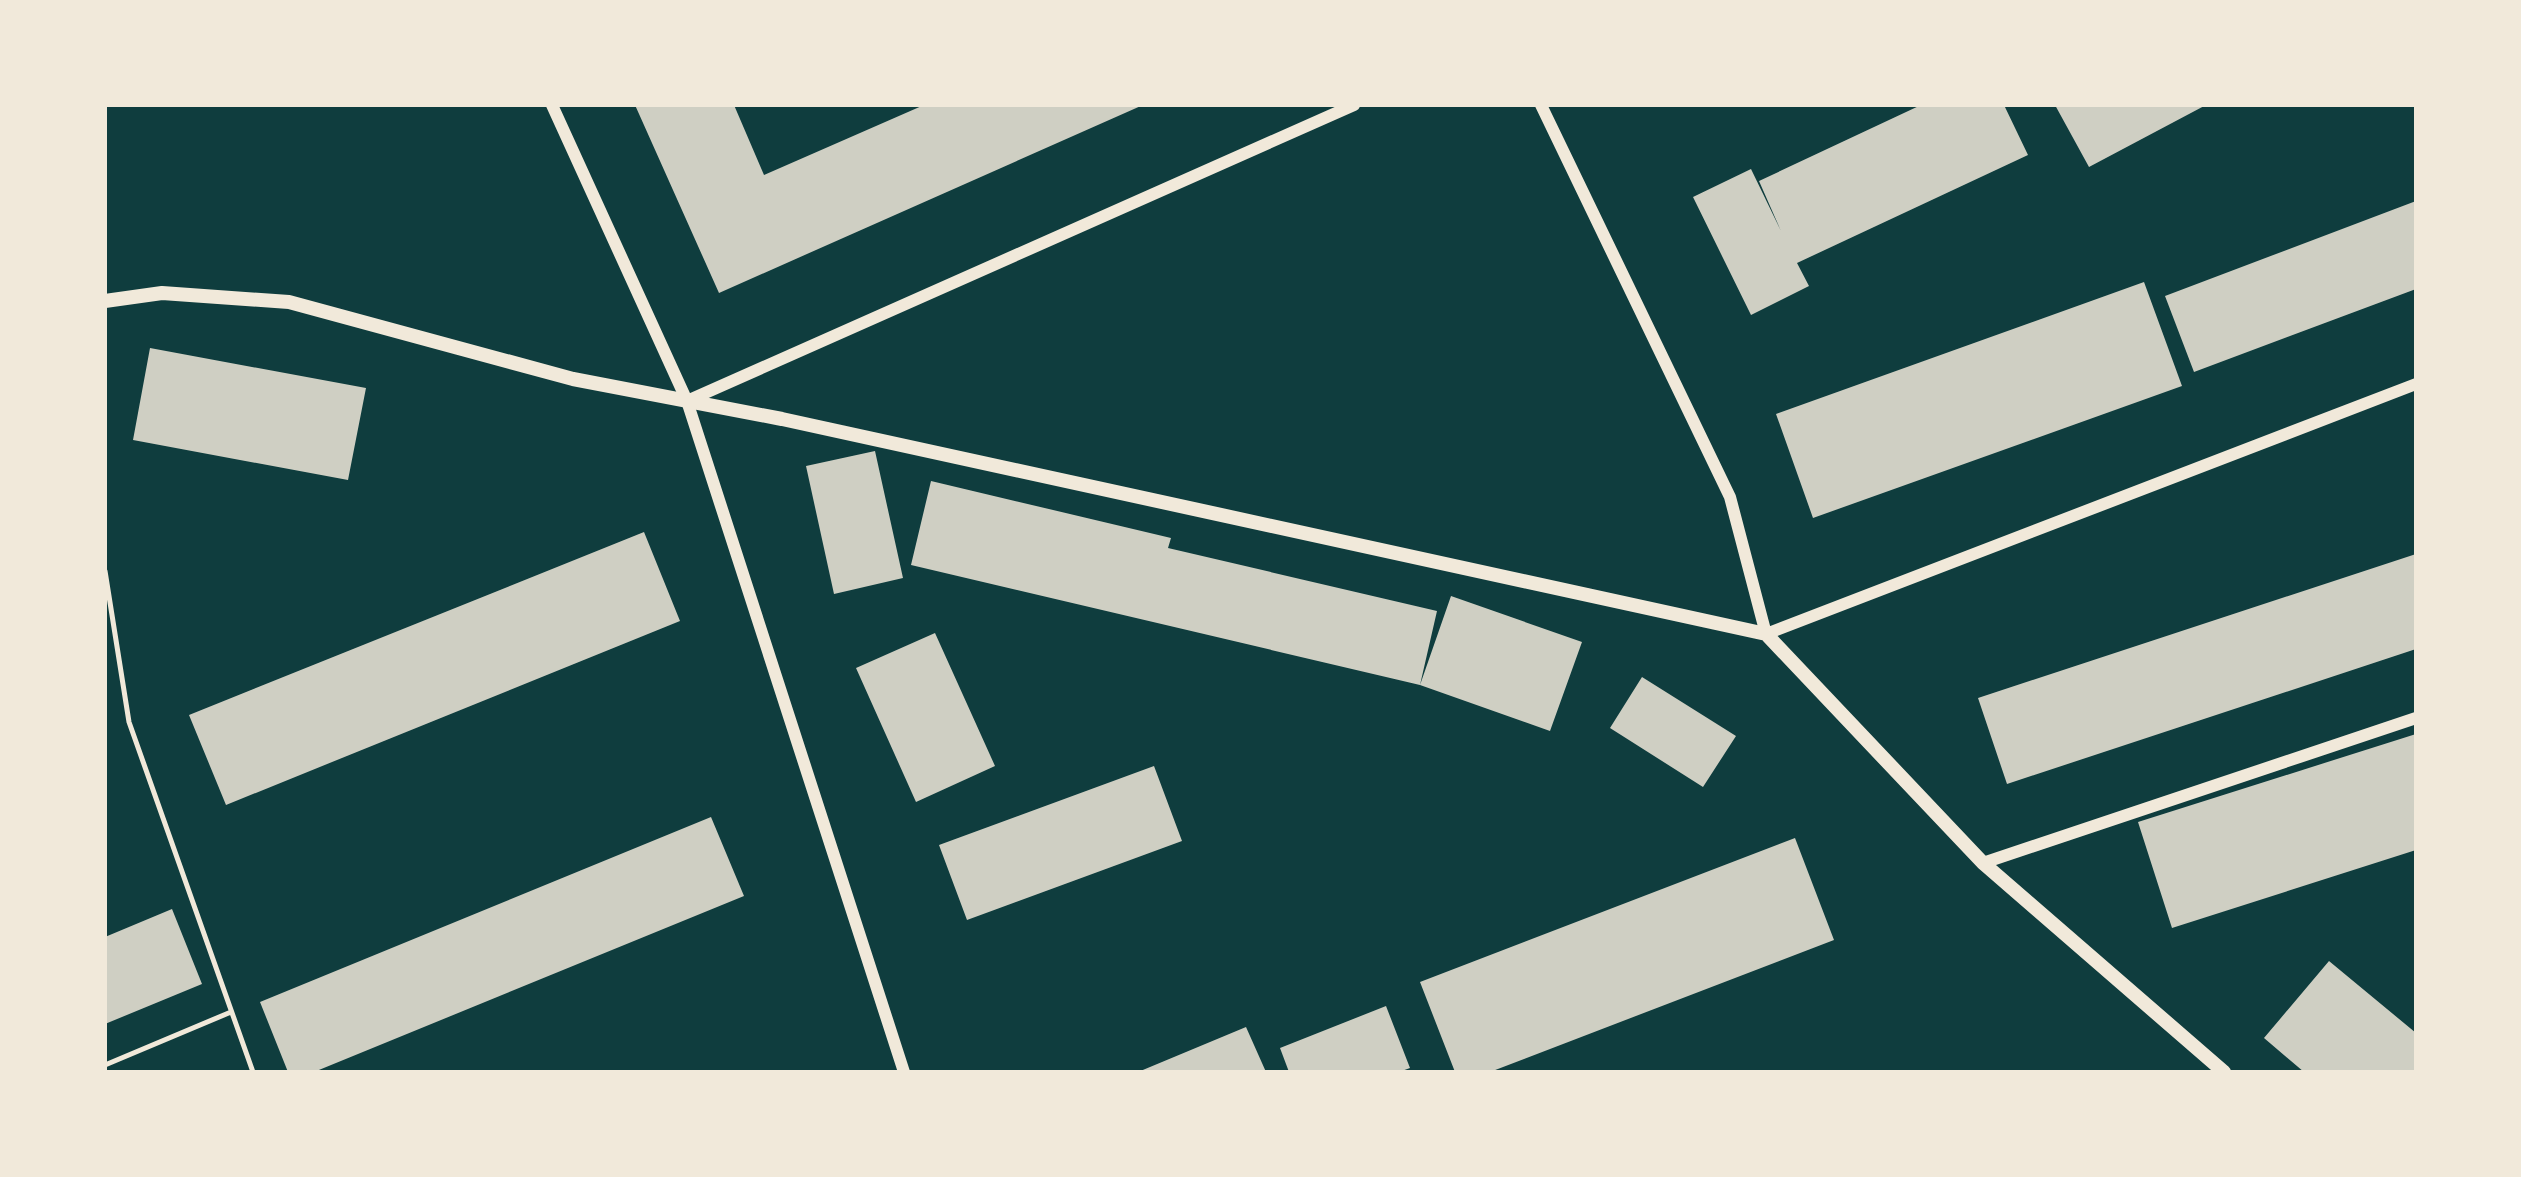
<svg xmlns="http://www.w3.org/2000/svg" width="2521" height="1177" font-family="'Fira Sans Condensed',sans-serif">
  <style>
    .building { fill: #cfcfc3 }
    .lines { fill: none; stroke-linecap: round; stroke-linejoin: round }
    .service { stroke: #f1e9da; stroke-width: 5 }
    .tertiary { stroke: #f1e9da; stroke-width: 12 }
    .secondary { stroke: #f1e9da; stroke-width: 14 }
  </style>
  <rect width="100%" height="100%" fill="#0f3d3e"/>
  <path class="building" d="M635,105H734L764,175L924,105H1143L719,293Z
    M1921,105H2004L2028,155L1797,263L1809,286L1751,315L1693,197L1751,169L1781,231L1759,181Z
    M2055,105H2206L2089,167Z
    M2416,201V289L2194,372L2165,296Z
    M2144,282L2182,386L1813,518L1776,414Z
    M150,348L366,388L348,480L133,440Z
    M875,451L903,578L834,594L806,466Z
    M931,481L1171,538L1168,548L1437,611L1420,685L1451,596L1582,642L1550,731L1420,685L911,565Z
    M644,532L680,621L226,805L189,715Z
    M2416,554V649L2007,784L1978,698Z
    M935,633L995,766L916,802L856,668Z
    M1642,677L1736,736L1703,787L1610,728Z
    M2416,734V850L2172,928L2138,822Z
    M1154,766L1182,841L967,920L939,845Z
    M711,817L744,896L314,1072H288L260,1002Z
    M1795,838L1834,940L1490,1072H1455L1420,982Z
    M172,909L202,984L105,1024V937Z
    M2329,961L2416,1033V1072H2304L2264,1038Z
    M1386,1006L1410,1068L1399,1072H1289L1280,1048Z
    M1246,1027L1266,1072H1138Z"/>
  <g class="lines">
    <path class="service" d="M105,571L129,722L253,1072
      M105,1065L231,1012"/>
    <path class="tertiary" d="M552,105L687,401L904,1072
      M1541,105L1730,497L1766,634L2416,384
      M687,401L1354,105
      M1983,863L2416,718"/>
    <path class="secondary" d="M105,301L162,293L289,302L573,379L782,419L1766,634L1983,863L2224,1072"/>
  </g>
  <rect width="2521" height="1177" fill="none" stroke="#f1e9da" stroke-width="214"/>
</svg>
